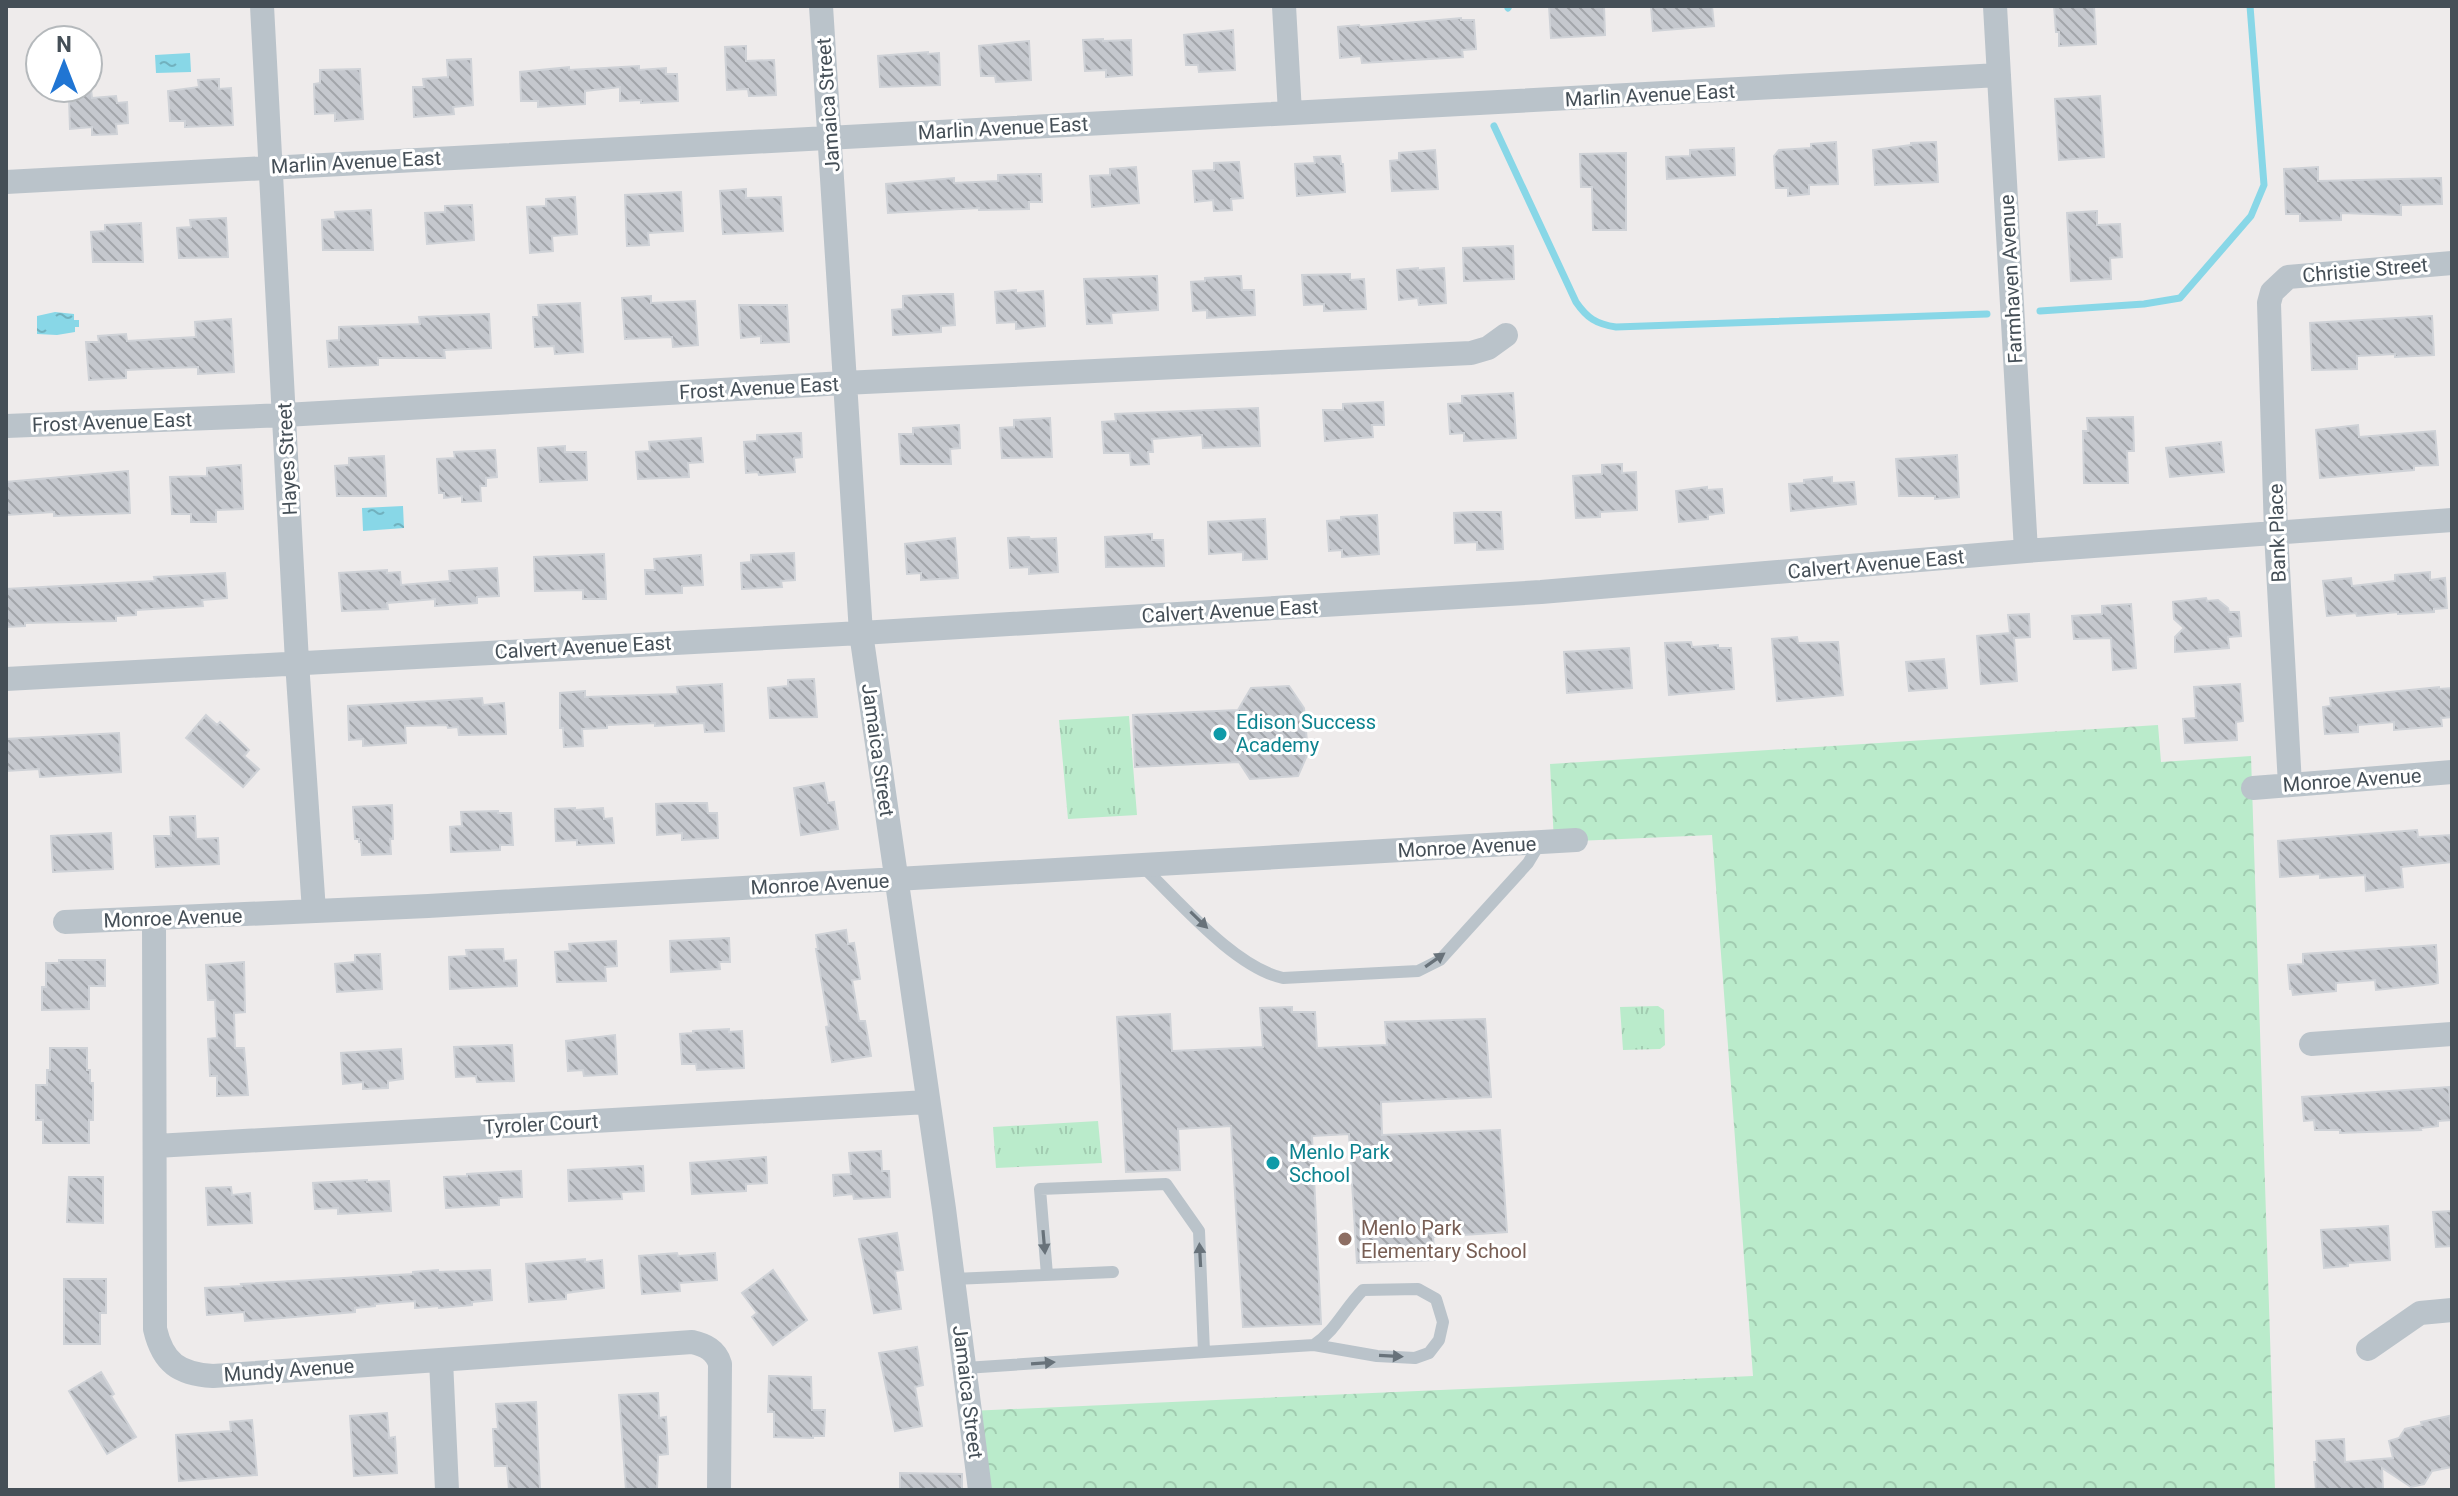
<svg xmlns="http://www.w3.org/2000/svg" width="2458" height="1496" font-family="Roboto,sans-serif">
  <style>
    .forest { fill: url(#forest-crowns) }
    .park { fill: url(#park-tufts) }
    .water { fill: url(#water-ripples) }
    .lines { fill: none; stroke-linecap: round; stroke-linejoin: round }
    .stream { stroke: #88d7e7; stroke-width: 7 }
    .building { fill: url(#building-back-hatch); stroke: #cfd2d7; stroke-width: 2 }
    .service { stroke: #bac3ca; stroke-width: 12 }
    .minor { stroke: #bac3ca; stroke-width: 24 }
    .oneway { fill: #68727a }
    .culture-dot { fill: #0f9aa8; stroke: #fff; stroke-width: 3 }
    .education-dot { fill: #8d6e63; stroke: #fff; stroke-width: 3 }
    .labels { text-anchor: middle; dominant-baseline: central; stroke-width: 6; stroke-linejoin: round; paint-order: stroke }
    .street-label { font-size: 20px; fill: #454f57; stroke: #fff }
    .culture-label { font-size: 20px; fill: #0d838f; stroke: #fff; text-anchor: start }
    .education-label { font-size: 20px; fill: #785e54; stroke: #fff; text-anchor: start }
  </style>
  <defs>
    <pattern id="forest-crowns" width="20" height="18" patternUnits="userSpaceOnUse" patternTransform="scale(2)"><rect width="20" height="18" fill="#baebcb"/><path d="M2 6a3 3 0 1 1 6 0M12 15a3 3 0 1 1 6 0" fill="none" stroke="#a1cbb0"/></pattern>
    <pattern id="park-tufts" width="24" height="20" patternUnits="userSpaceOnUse" patternTransform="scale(2)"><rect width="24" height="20" fill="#baebcb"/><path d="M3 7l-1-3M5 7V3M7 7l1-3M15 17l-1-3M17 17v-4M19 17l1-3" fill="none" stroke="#a1cbb0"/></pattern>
    <pattern id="water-ripples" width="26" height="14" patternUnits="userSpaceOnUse" patternTransform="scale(2)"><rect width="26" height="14" fill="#88d7e7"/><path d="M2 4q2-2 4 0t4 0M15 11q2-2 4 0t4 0" fill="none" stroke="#71b1be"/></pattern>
    <pattern id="building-back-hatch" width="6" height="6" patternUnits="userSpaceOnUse" patternTransform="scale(2)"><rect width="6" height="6" fill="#c5c8ce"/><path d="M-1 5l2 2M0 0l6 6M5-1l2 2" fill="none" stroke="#a2a5aa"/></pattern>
  </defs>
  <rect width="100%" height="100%" fill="#eeebeb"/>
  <path class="forest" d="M2158,725L2161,762L2251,756L2275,1490H980L970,1411L1753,1376L1712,835L1554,842L1550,764Z"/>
  <path class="park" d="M1129,716L1137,815L1068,819L1059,720Z
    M1658,1006L1664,1010L1665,1045L1660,1049L1623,1050L1620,1007Z
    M1098,1121L1102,1163L996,1168L993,1127Z"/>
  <path class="water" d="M190,53L191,72L156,73L155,55Z
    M55,312L74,314V320H79V327H75V332L57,335L37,334V316Z
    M403,506L404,528L363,531L362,508Z"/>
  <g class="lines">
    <path class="stream" d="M1508,8L1509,6
      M1494,126L1576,302C1587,318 1596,324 1616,327L1987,314
      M2040,311L2144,304L2180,298L2251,216L2264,185L2250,6"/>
  </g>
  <path class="building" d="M1549,6H1604L1605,35L1551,38Z
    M1651,6H1712L1714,26L1653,31Z
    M2054,6H2094L2096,44L2059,46V32H2056Z
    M1461,18V20H1474L1476,49L1462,50L1463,57L1362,63L1361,56L1340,58L1338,27L1359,25L1360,27Z
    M1233,30L1235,70L1199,72L1198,65H1186L1184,35Z
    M1103,39V41L1131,40L1132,75L1106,77V70L1085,71L1083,40Z
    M1029,41L1031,80L996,82L995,76H981L979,46Z
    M746,46V61L774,60L776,95L749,96L748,89L727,90L725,47Z
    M928,52V54L939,53L940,85L880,87L878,56Z
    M471,59L473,105L453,107L454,114L414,117L413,87H424L423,79L448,77L447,60Z
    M639,66V70L666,68V74H677L678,101L641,103V100L620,101V87L585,91V104L538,107V101H521L520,72L569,67V70Z
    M360,69L363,119L335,121V113L315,114L314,84L320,83V70Z
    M219,79V89L231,88L233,125L185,127V121H170L168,91L199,87L198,80Z
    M74,88H91L92,98L116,96L117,103L127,102L128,123L116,124L117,134L92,135V127L70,129L69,97L75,96Z
    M2100,96L2104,157L2059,160L2055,99Z
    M1836,142L1838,184L1809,185V194L1788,196V188H1776L1774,156L1779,150L1811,148V144Z
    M1936,142L1938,182L1875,185L1873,150L1911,145V143Z
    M1734,148L1735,175L1667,179L1666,157L1690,156V150Z
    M1435,150L1438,189L1392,191L1390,161L1399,160V153Z
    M1626,153V230H1593L1592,187H1581L1580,154Z
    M1340,156L1341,164H1343L1345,192L1297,196L1295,164L1315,163L1314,157Z
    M1239,162L1243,198L1231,199L1232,210L1214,211L1213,200L1195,202L1193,171L1214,170V163Z
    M1136,167L1139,203L1092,207L1090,176L1110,175V169Z
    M2318,167V181L2441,178L2442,204L2401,205V215L2341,213V220L2300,221V214H2286L2284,169Z
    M1041,174L1042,202H1029V209L979,210V208L888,213L886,184L954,178V183L998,181V175Z
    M746,189V198L781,197L783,231L723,234L720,191Z
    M681,192L683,231L648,233L649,245L627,246L625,195Z
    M575,197L577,234L552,236L553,251L530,253L527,207L546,206V199Z
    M472,205L474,240L427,244L425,213L445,212V206Z
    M371,210L373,250H323L322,220L336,219L335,212Z
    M2097,211V225L2120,224L2122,257L2110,258L2111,279L2071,281L2067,213Z
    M226,218L228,257L179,258L177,228L191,227L190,220Z
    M141,223L143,262H93L91,232L105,231V225Z
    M1513,246L1514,279L1464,281L1463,248Z
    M1418,268V270L1444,268L1446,303L1419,305L1418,298L1399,300L1397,270Z
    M1350,274V280L1364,279L1366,309L1324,311V304L1304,305L1302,275Z
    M1157,276L1158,310L1111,313L1112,323L1087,324L1084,279Z
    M1241,276L1242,290H1254L1255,315L1207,318V310L1193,311L1191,282L1205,281V278Z
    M1016,290V293L1043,291L1045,326L1016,329V322L997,323L995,292Z
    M939,294H953L955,325L941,326V332L893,335L892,310L903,309V296Z
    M651,296V303L695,301L698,345L673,347L672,337L625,339L622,298Z
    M580,303L583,352L555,354L554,346L535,347L533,317H539L538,305Z
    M739,305H787L789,342L761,343V336L741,338Z
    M489,314L491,348L444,350L445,358H378V365L329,367L327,341L339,340V327L420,324L419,317Z
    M2432,316L2434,355L2395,357V354L2357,356V369L2312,370L2310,323Z
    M231,319L234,372L198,374V367L170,368L126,370V378L89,380L86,342H99L98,336L126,334L127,341L196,337L195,322Z
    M1513,393L1516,438L1464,441V433L1450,434L1448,404L1462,403V396Z
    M1383,402L1384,425H1372L1373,437L1325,441L1323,410H1343V404Z
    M1258,408L1260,446L1203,448L1202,435L1152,439L1153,452H1148L1149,464L1131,465L1130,453H1104L1102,422L1116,421L1115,414Z
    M2133,417L2134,451H2127L2128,483H2084L2083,431H2088L2087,418Z
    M1050,418L1052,457L1002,458L1000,428L1014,427V420Z
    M959,425L960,448L950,449L951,464H901L899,434H913V428Z
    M2358,425L2359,437L2435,431L2438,465L2414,466V470L2320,478L2316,430Z
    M801,433L802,457L794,458L795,472L759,475L758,472L746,473L744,442L757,441V435Z
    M701,438L703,462L688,463L689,477L638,479L636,452L650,451L649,442Z
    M2221,442L2224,472L2170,477L2166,448Z
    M565,446V452H586L587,480L540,482L538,448Z
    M495,450L497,477L486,478V486H480L481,501L462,502V496L444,498V493H439L437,459L455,458L454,452Z
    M1957,455L1959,497L1935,499V496H1899L1896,459Z
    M384,456L386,496H337L335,466L349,465V458Z
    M1622,464V473L1636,472L1637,510L1600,512V517L1576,518L1573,476L1602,474V465Z
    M241,465L243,509L216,510V522H191V514H172L170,477L207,476V468Z
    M128,471L130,513L54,516V512L6,515V482Z
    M1832,477V483L1854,482L1856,504L1791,511L1789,484L1804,483V480Z
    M1707,487V490L1722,489L1724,513L1708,515V519L1679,522L1676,491Z
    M1476,512H1501L1503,549L1477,550V542L1455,543L1454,513Z
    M1377,515L1379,554L1342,557V550L1329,551L1327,521L1341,520V517Z
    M1265,519L1267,559L1243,560V552L1209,554L1208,522Z
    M1152,534V540H1163L1164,566L1106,567L1105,537Z
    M1029,537L1030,539L1056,538L1058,572L1029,574V567L1010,568L1008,538Z
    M955,538L958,578L921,580V573L907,574L905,544Z
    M794,553L795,580L781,581L782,587L742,589L741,563L751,562V555Z
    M604,554L606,599H583V590L535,591L534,557Z
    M701,555L703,585L682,586V593L646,594L645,570H655L654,559Z
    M497,568L499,596L477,597V603L435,606V599L387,603L388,609L342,611L339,573L387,570V573L400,572L401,585L450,581L449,571Z
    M2430,572V580L2445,578L2447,608L2434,609V612L2398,614V612L2357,616L2356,613L2327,616L2323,581L2351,578L2352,586L2395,581V575Z
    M225,573L227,598L202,600L203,606L136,610V615L116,616V621L25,623V626L6,627V589L155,581L154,577Z
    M2206,598L2207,601L2218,600L2228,608L2229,612H2239L2241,636L2228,637L2229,648L2175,652V637L2184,628L2174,619L2173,602Z
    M2131,604L2136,668L2113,670L2111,638L2074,639L2072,616L2102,614V606Z
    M2029,614L2030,637L2014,638L2017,681L1981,684L1977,636L2010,633L2008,615Z
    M1797,637L1798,643L1838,642L1843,695L1777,701L1772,639Z
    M1691,642L1692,647L1718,645V648H1731L1734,689L1669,695L1665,643Z
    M1629,648L1632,688L1567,693L1564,652Z
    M1944,659L1947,688L1909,691L1906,662Z
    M814,679L817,717L770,718L768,688L788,686V680Z
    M722,684L724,731L705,732L704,723L655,726V723L607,725V728L582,729L583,746L564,747L563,728H560V693L585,691V697L678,694L677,687Z
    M2240,684L2243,721L2236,722L2237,740L2185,743L2183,719L2196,718L2194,687Z
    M1289,686L1304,708L1308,753L1298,776L1250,779L1239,762L1135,767L1133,715L1238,710L1251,688Z
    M2439,687V689L2452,688V717L2441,718L2442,726L2394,730V722L2358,725V732L2325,734L2323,707L2331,706L2330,698Z
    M482,698L483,705L504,703L506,734L459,735L458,727L448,728L447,725L405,726L406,743L363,746V739L349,740L348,706Z
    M206,715L217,725L220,722L249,750L244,756L259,769L243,787L186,738Z
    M119,733L121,772L40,777L39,769L6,771V739Z
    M824,783L828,803L834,802L838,829L801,835L794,788Z
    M678,803H707L708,813H717L718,838L682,840V833L657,835L656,804Z
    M392,805L393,839H390L391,854L362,855L361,842H359V839H355L353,807Z
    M575,808V810L603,808L604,819L612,818L614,843L577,845V840L556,841L555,809Z
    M498,811V813H511L513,845H500V850L451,852L450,827L462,826L461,812Z
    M195,816L196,839L218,838L219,864L156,867L154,836H171L170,817Z
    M2417,830L2418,837L2452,835V862L2401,867L2403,887L2366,891L2365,875L2320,878V874L2280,877L2278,841Z
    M111,833L113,869L53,872L51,836Z
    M846,930L848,944L854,943L860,979L852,980L859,1021H865L871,1056L832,1062L826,1027L829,1026L816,949H818L816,935Z
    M729,938L730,962H719L720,969L671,972L670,941Z
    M616,941L617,966L605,967L606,981L557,982L555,952L570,951L569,944Z
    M2436,945L2438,983L2434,984L2376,990L2375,980L2336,983V991L2293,995L2292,989H2290L2288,965L2303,964V954Z
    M503,949L504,961L516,960L517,986L450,989L449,957L467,956L466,950Z
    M380,954L382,989L337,992L335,964L355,962V955Z
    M59,960H105V986H89V1009L42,1010V987H46V963H59Z
    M244,962L245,1012L234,1013L235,1048H244L248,1095L217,1096V1076H210L208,1039L217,1038L215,1000H208L206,965Z
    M1292,1007V1012H1315L1317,1048L1387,1045L1385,1022L1485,1019L1491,1097L1381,1102L1382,1135L1500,1130L1507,1232L1433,1237L1435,1260L1357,1263L1349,1134L1312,1136L1321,1324L1243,1327L1231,1126L1178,1129L1180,1170L1126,1172L1117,1017L1170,1014L1172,1051L1263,1047L1260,1008Z
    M729,1029V1032L742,1031L744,1068L697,1070L696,1064H682L680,1034L693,1033V1031Z
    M615,1035L617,1074L584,1076L583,1070L568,1071L566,1041Z
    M512,1045L514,1081L477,1082L476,1076L456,1077L454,1047Z
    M50,1048H87V1070H90V1083H93V1120H89V1143H43V1120H36V1085H47V1070H50Z
    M401,1049L403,1079L388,1081V1088L363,1089V1082L343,1084L341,1053Z
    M2449,1087L2451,1120L2438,1121V1126L2420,1128L2421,1130L2340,1133V1130H2315L2314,1120L2304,1121L2302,1097Z
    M881,1151L882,1171H889L890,1197L854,1199L853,1194L834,1196L833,1175L851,1174L849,1153Z
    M766,1157L767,1183L746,1184V1191L692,1194L690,1163Z
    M643,1166L644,1191L621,1192L622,1199L569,1201L568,1170Z
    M521,1171L522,1197L499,1198V1205L446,1208L444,1177L467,1176V1174Z
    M69,1177H103V1223L67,1222Z
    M367,1180V1182L389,1181L391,1211L338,1214V1208L315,1209L313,1183Z
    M231,1187L232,1195L250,1193L252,1223L208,1225L206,1188Z
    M2452,1211V1246L2436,1247L2433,1212Z
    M2388,1226L2390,1260L2348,1263V1266L2324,1268L2321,1230Z
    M897,1233L903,1270L895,1271L901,1309L874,1313L859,1239Z
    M677,1253L678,1256L715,1253L717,1280L679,1283L680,1291L642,1294L639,1256Z
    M585,1259V1262L602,1260L604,1288L566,1293V1299L529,1302L526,1264Z
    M438,1270V1272L490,1270L492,1300L472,1302V1305L439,1308V1306L415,1308V1301L375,1304V1306L355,1308V1312L245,1321L244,1312L207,1315L205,1288L242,1286L241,1284L413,1274V1272Z
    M773,1270L807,1320L773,1345L752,1317L757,1313L742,1293Z
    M64,1279H106V1313H100V1344H64Z
    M917,1347L923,1385L915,1387L922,1426L895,1431L879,1353Z
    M101,1372L114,1394L111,1396L136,1437L107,1454L69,1391Z
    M769,1376L811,1377L812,1410H825L824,1436H813V1438L774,1437V1412H768Z
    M658,1393L659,1418L666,1417L668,1454L658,1455L657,1490H626L619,1395Z
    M536,1402L540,1490H509L507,1466H495L493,1429H498L496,1404Z
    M387,1413L389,1438L395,1437L397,1473L354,1476L350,1416Z
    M2449,1416L2452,1430V1467L2432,1471L2424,1484L2411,1487L2382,1468L2383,1490H2316L2314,1462H2317L2316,1441L2344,1439L2345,1462L2393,1458L2389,1441L2399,1438L2405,1429L2422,1425L2421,1422Z
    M252,1420L257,1475L179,1481L176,1435L231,1431L230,1422Z
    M900,1473L962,1474V1490H900Z"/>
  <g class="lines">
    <path class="service" d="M1142,866C1179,901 1234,967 1283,978L1418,971L1440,960L1528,863L1540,843
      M953,1279L1113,1272
      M1204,1352L1314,1345L1377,1356L1415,1358L1429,1353L1439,1340L1443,1322L1436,1299L1418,1289L1363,1290C1344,1309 1337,1329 1314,1345
      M965,1368L1204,1352L1199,1231L1166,1184L1040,1189L1047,1275"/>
    <path class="minor" d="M262,6L297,662L314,911
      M821,6L861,633L944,1209L980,1490
      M1284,6L1290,113
      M1995,6L2026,551
      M6,182L1999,75
      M6,426L285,415L844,383L1471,353L1488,348L1506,335
      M6,679L861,633L1541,592L2026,551L2452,520
      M2290,785L2276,533L2269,303L2272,292L2288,277L2452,263
      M2253,788L2452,772
      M154,919L155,1329C163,1363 179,1374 213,1376L692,1342C705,1345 716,1350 720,1364L719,1490
      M65,922L428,906L1576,840
      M2311,1044L2452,1034
      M156,1146L927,1102
      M2368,1349L2420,1313L2452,1310
      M441,1360L447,1490"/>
  </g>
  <defs><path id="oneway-solid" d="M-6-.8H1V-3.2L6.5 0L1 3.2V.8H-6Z" transform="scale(2)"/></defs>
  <g class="oneway">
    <use href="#oneway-solid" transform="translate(1199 920) rotate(44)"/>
    <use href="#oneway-solid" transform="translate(1435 960) rotate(-35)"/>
    <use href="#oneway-solid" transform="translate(1044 1242) rotate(85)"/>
    <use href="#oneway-solid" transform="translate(1200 1255) rotate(-93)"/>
    <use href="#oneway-solid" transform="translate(1391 1356) rotate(3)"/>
    <use href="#oneway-solid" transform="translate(1043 1363) rotate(-4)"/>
  </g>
  <g class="culture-dot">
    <circle cx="1220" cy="734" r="8"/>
    <circle cx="1273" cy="1163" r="8"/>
  </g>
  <circle class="education-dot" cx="1345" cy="1239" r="8"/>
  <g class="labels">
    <g class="street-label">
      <text transform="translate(1650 95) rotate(-3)">Marlin Avenue East</text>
      <text transform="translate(828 105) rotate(-94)">Jamaica Street</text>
      <text transform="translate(1003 128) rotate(-3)">Marlin Avenue East</text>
      <text transform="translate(356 162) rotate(-3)">Marlin Avenue East</text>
      <text transform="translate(2365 270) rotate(-5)">Christie Street</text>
      <text transform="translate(2011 279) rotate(-93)">Farmhaven Avenue</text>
      <text transform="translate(759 388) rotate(-3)">Frost Avenue East</text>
      <text transform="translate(112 422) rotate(-2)">Frost Avenue East</text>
      <text transform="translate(287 459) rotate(-93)">Hayes Street</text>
      <text transform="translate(2277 533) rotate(-92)">Bank Place</text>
      <text transform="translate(1876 564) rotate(-5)">Calvert Avenue East</text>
      <text transform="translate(1230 611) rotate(-3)">Calvert Avenue East</text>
      <text transform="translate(583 647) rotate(-3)">Calvert Avenue East</text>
      <text transform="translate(878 750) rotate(82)">Jamaica Street</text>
      <text transform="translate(2352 780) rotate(-4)">Monroe Avenue</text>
      <text transform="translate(1467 847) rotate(-3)">Monroe Avenue</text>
      <text transform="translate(820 884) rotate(-3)">Monroe Avenue</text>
      <text transform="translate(173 918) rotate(-2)">Monroe Avenue</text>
      <text transform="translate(541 1124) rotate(-3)">Tyroler Court</text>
      <text transform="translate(289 1370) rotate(-4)">Mundy Avenue</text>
      <text transform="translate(968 1392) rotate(83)">Jamaica Street</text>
    </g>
    <g class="culture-label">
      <text x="1236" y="722">Edison Success<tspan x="1236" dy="23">Academy</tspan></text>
      <text x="1289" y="1152">Menlo Park<tspan x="1289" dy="23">School</tspan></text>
    </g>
    <g class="education-label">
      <text x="1361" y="1228">Menlo Park<tspan x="1361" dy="23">Elementary School</tspan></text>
    </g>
  </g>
  <rect width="2458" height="1496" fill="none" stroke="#454f57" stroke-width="16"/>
  <g transform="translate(64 64)"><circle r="38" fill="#ffffff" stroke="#b5b9bc" stroke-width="2"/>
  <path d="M0-6L14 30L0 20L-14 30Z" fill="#2075d3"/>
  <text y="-12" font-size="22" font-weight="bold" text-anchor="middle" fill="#454f57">N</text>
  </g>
</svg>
